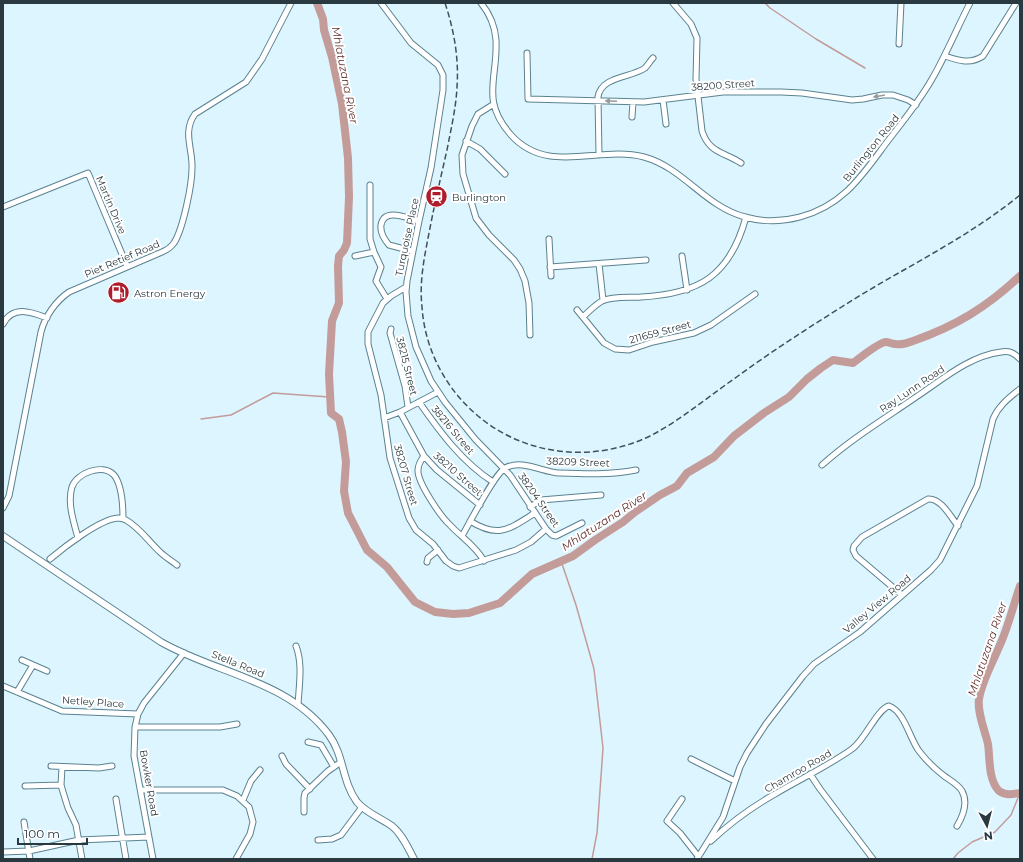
<svg xmlns="http://www.w3.org/2000/svg" width="1023" height="862" font-family="Montserrat,sans-serif">
  <style>
    .lines { fill: none; stroke-linecap: round; stroke-linejoin: round }
    .stream { stroke: #c39c9a; stroke-width: 1.5 }
    .river { stroke: #c39c9a; stroke-width: 8 }
    .minor-casing { stroke: #5b8290; stroke-width: 7 }
    .major-casing { stroke: #5b8290; stroke-width: 8 }
    .minor { stroke: #fff; stroke-width: 5 }
    .major { stroke: #fff; stroke-width: 6 }
    .rail { stroke: #405258; stroke-width: 1.5; stroke-dasharray: 6 3; stroke-linecap: butt }
    .oneway { fill: #949c9f }
    .labels { text-anchor: middle; dominant-baseline: central; stroke-width: 4; stroke-linejoin: round; paint-order: stroke }
    .street-label { font-size: 10px; fill: #29393f; stroke: #fff }
    .poi-label { font-size: 10px; fill: #29393f; stroke: #fff; text-anchor: start }
    .water-label { font-size: 11px; font-style: italic; fill: #622e2c; stroke: #fff }
  </style>
  <rect width="100%" height="100%" fill="#ddf5ff"/>
  <g class="lines">
    <path class="stream" d="M765,3L770,8L816,39L865,68
      M201,419L231,415L273,393L329,397
      M561,561L576,605L594,669L603,748L597,833L592,859
      M953,859L958,853L972,842L995,832L1011,815L1020,793"/>
    <path class="river" d="M317,3L323,19L324,30L332,57L342,104L348,158L349,197L347,243L344,250L339,256L338,266L339,303L332,321L329,374L331,413L339,419L342,432L346,462L344,491L348,513L367,550L387,567L415,602L435,612L453,614L469,613L500,603L532,574L573,556L595,540L623,522L635,512L660,495L677,486L687,473L714,457L734,436L764,413L789,397L807,379L821,368L833,360L853,363C860,358 879,342 886,342C889,342 892,344 895,344C900,345 908,343 913,341C956,326 987,307 1020,276
      M1020,586C1013,606 1008,628 999,647C992,664 982,681 979,699C977,712 985,731 988,744C990,757 988,780 999,791C1006,796 1013,794 1020,793"/>
    <defs>
      <path id="minor" d="M381,3L411,43L438,65L443,75V90L431,168L419,221L407,281L406,292L408,316L416,347L431,381L445,402L475,439L510,475L546,529L552,535L556,536L582,523
        M481,3C490,14 495,26 496,40C498,79 480,100 511,135C548,176 599,145 644,157C684,168 704,206 745,217C781,227 820,216 847,191C863,176 875,158 887,142C903,121 919,102 932,79C946,55 957,28 970,3
        M673,3L691,24L697,38L696,79L702,131C709,153 724,152 741,163
        M899,44L901,3
        M527,53L528,99L644,102L723,92H781L802,93L852,100L863,99L882,95H893L908,100L916,105
        M945,56C957,60 970,65 983,56L1016,3
        M663,100L666,124
        M494,104L478,114L472,126L462,155L463,174L476,218L489,235L514,260L520,269L525,281L529,303L530,335
        M632,117L633,102
        M466,141L480,149L505,174
        M599,155L598,97C601,76 631,78 645,68C648,65 650,61 653,58
        M370,185V239L374,252L381,267L376,281L387,299
        M3,207L88,173L127,266
        M549,239L551,276
        M412,251L389,245C384,239 380,232 381,225C384,207 407,218 419,221
        M355,256L374,252
        M682,256L687,290
        M599,264L603,300
        M550,267L646,260
        M406,287L391,296L383,303L368,332V344L381,395L390,458L409,518L416,530L433,544L446,561L453,566L459,568L516,550L531,542L546,529
        M577,310L604,343L615,349L629,350L653,342L694,333L711,325L755,294
        M583,317C589,311 595,305 602,301C613,296 629,298 641,297C699,294 730,276 746,217
        M3,324C13,305 31,312 47,318
        M391,329L390,333L405,386L408,407
        M419,402C440,432 462,462 493,482
        M400,412L424,456L437,470L480,505
        M384,418L400,412L438,392
        M424,456C421,460 418,465 418,470C417,482 441,517 450,525C461,537 476,546 484,561
        M822,465C851,439 884,419 916,397C942,380 969,356 1001,352C1009,350 1014,353 1020,359
        M530,507L541,500L601,495
        M3,508L9,496L11,486L41,332C45,316 56,301 69,292L162,252C167,250 171,247 174,243C183,229 192,185 192,168C193,149 182,132 195,114L246,82L262,59L291,3
        M470,521C499,539 509,529 535,513
        M462,536C470,522 494,475 505,468C522,459 542,472 559,473C585,474 611,475 636,470
        M78,538C74,523 67,503 72,487C77,473 102,463 114,475C122,485 123,507 123,519
        M50,559C63,548 100,519 118,518C121,518 124,519 126,520C140,528 149,542 160,552C165,557 172,561 177,565
        M427,562L428,558L438,550
        M902,595L856,556L853,550L854,546L862,537L928,499C941,498 950,516 958,526
        M296,646C303,664 299,686 298,705
        M22,660L47,671
        M3,686L62,711L138,714
        M17,692L33,665
        M135,727H220L237,724
        M308,742L321,745L334,767
        M282,756L286,764L310,789
        M691,759L735,781
        M51,766L99,768L112,766
        M62,767L61,785L63,792L68,808L76,825L82,859
        M810,774L820,789L873,859
        M25,786L61,785
        M141,790H223L237,796L249,807L253,822L250,834L236,859
        M116,799L126,859
        M682,799L667,821L680,833L698,856
        M243,800L251,781L260,770
        M304,812V798L305,793L328,771L341,762
        M24,822L30,859
        M318,840L332,839L341,835L362,807
        M711,841C730,823 752,807 775,794C800,779 828,766 852,749C865,740 877,709 889,706C904,711 910,739 919,751C926,760 935,769 943,775C949,780 958,784 962,791C968,802 963,816 957,826
        M3,852L29,851L79,840L149,837
        M153,859L134,756L135,727L138,714L144,703L184,653
        M697,859L723,817L740,767L747,753L766,724L803,676L814,664L860,632L931,570L940,560L977,486L993,419C999,405 1009,398 1020,389"/>
      <path id="major" d="M3,536L161,642C217,674 288,680 329,735C344,755 342,782 357,802C366,813 381,818 392,826C402,834 408,848 414,859"/>
    </defs>
    <use href="#minor" class="minor-casing"/>
    <use href="#major" class="major-casing"/>
    <use href="#minor" class="minor"/>
    <use href="#major" class="major"/>
    <path class="rail" d="M445,3C454,30 459,58 457,87C456,108 451,129 447,150C441,176 435,202 430,228C425,254 419,280 422,307C425,352 448,393 483,420C531,457 596,462 650,436C681,420 709,396 738,376C771,352 805,330 840,308C899,270 965,240 1020,195"/>
  </g>
  <defs><path id="oneway-solid" d="M-6-.8H1V-3.2L6.5 0L1 3.2V.8H-6Z"/></defs>
  <g class="oneway">
    <use href="#oneway-solid" transform="translate(879 96) rotate(170)"/>
    <use href="#oneway-solid" transform="translate(611 101) rotate(-177)"/>
  </g>
  <defs>
    <symbol id="station-disc" viewBox="-11 -11 22 22"><circle r="9.5" fill="#ae1b2a" stroke="#fff"/><path d="M-3-6H3Q5-6 5-4V2Q5 4 3 4L4.5 6H3L1.5 4h-3L-3 6H-4.5L-3 4Q-5 4-5 2V-4Q-5-6-3-6ZM-3.5-4v3h7v-3ZM-3.5 1v1.5H-2V1ZM2 1v1.5H3.5V1Z" fill="#fff"/></symbol>
    <symbol id="fuel-disc" viewBox="-11 -11 22 22"><circle r="9.5" fill="#ae1b2a" stroke="#fff"/><path d="M-5.5-6h7V0h2V4h1.3V-2.5L3-4.5l.8-.8L6-3V5H2.5V1h-1V6h-7ZM-4.2-4.7v3.2H.2V-4.7Z" fill="#fff"/></symbol>
  </defs>
  <g fill-rule="evenodd">
    <use href="#station-disc" x="424" y="184" width="25" height="25"/>
    <use href="#fuel-disc" x="106" y="280" width="25" height="25"/>
  </g>
  <g class="labels">
    <g class="street-label">
      <text transform="translate(723 85) rotate(-4)">38200 Street</text>
      <text transform="translate(871 148) rotate(-51)">Burlington Road</text>
      <text transform="translate(111 205) rotate(67)">Martin Drive</text>
      <text transform="translate(407 237) rotate(-78)">Turquoise Place</text>
      <text transform="translate(122 259) rotate(-23)">Piet Retief Road</text>
      <text transform="translate(660 332) rotate(-15)">211659 Street</text>
      <text transform="translate(407 366) rotate(76)">38215 Street</text>
      <text transform="translate(912 389) rotate(-34)">Ray Lunn Road</text>
      <text transform="translate(453 430) rotate(50)">38216 Street</text>
      <text transform="translate(578 462) rotate(2)">38209 Street</text>
      <text transform="translate(458 474) rotate(41)">38210 Street</text>
      <text transform="translate(406 475) rotate(74)">38207 Street</text>
      <text transform="translate(539 500) rotate(55)">38204 Street</text>
      <text transform="translate(877 604) rotate(-40)">Valley View Road</text>
      <text transform="translate(238 664) rotate(22)">Stella Road</text>
      <text transform="translate(93 702) rotate(4)">Netley Place</text>
      <text transform="translate(798 771) rotate(-30)">Chamroo Road</text>
      <text transform="translate(149 783) rotate(80)">Bowker Road</text>
    </g>
    <g class="poi-label">
      <text x="452" y="197">Burlington</text>
      <text x="134" y="293">Astron Energy</text>
    </g>
    <g class="water-label">
      <text transform="translate(345 75) rotate(79)">Mhlatuzana River</text>
      <text transform="translate(604 521) rotate(-33)">Mhlatuzana River</text>
      <text transform="translate(987 649) rotate(-71)">Mhlatuzana River</text>
    </g>
  </g>
  <rect width="1023" height="862" fill="none" stroke="#29393f" stroke-width="8"/>
  <g transform="translate(987 826) rotate(173)" stroke="#ffffff" stroke-width="3" paint-order="stroke">
  <path d="M0-3L7 15L0 10L-7 15Z" fill="#29393f"/>
  <text y="-6" font-size="11" font-weight="bold" text-anchor="middle" fill="#29393f">N</text>
  </g>
  <path d="M18 838v6h69v-6" fill="none" stroke="#29393f" stroke-width="2"/>
  <text x="24" y="838" font-size="12" fill="#29393f" stroke="#ffffff" stroke-width="3" paint-order="stroke">100 m</text>
</svg>
